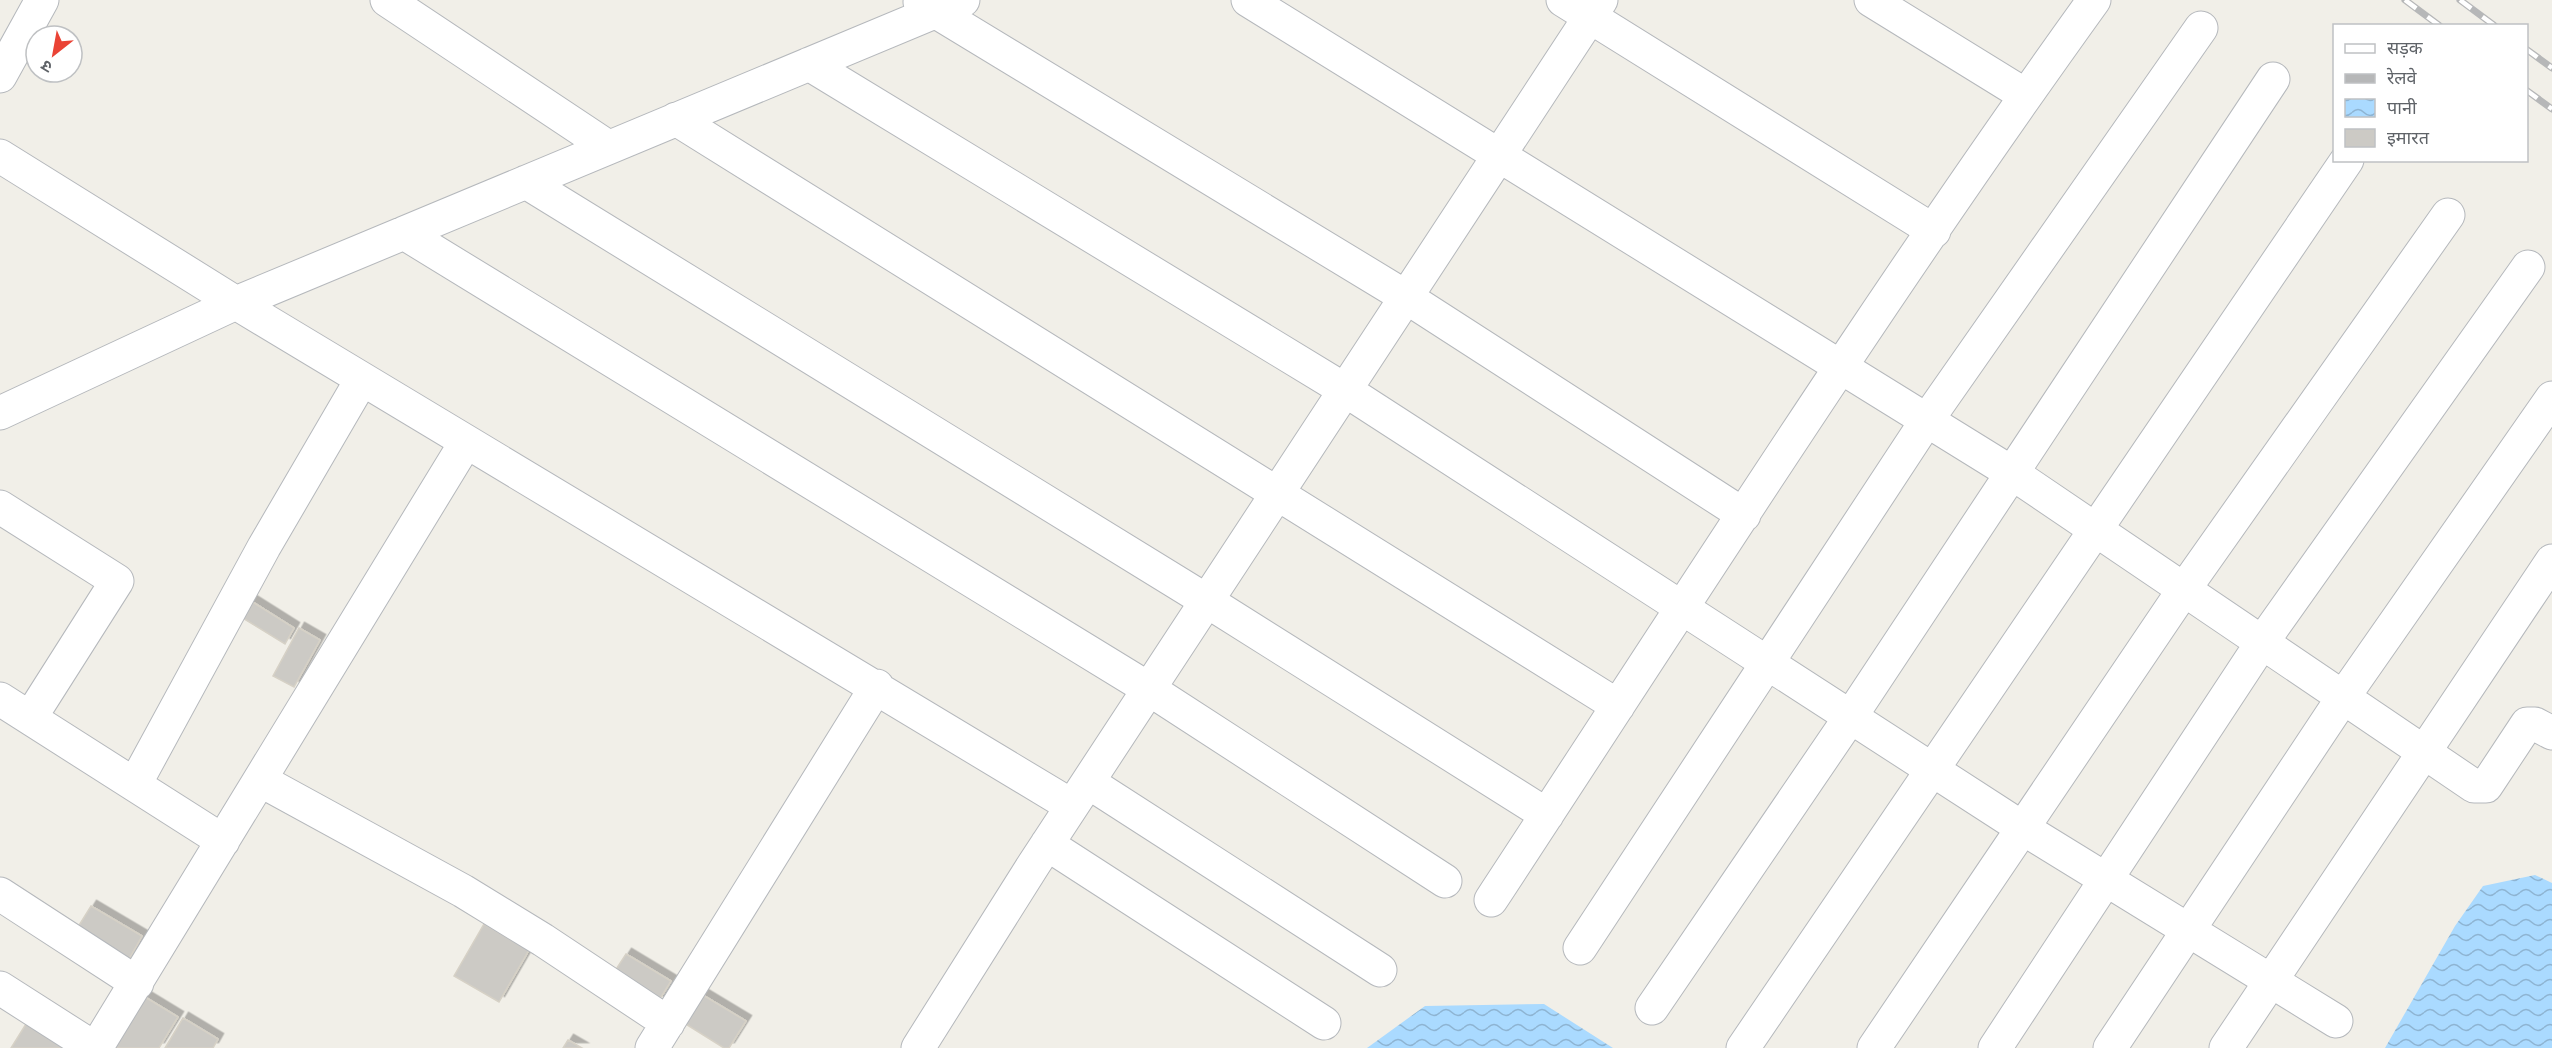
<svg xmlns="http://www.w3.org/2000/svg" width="2552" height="1048" font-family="'Titillium Web','Noto Sans Devanagari',sans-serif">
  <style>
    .water { fill: url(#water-waves) }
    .building { fill: #cccac5; stroke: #d6d1c6; stroke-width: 1.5; filter: url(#shadow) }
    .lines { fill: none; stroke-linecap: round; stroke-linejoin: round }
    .minor-casing { stroke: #b5b8bc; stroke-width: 35 }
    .minor { stroke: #fff; stroke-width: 33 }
    .rail-casing { stroke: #b6b7b8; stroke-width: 7 }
    .rail { stroke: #fff; stroke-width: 4.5; stroke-dasharray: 14; stroke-linecap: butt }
  </style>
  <defs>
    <pattern id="water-waves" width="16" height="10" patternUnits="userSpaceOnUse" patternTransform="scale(1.5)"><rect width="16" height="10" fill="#aadaff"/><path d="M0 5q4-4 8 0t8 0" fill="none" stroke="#8eb4d2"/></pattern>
    <filter id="shadow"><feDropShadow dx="5.5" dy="-5.5" stdDeviation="0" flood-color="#0004"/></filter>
  </defs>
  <rect width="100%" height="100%" fill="#f1efe8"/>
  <path class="water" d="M2535,875L2552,883V1048H2385L2455,926L2483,886Z
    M1544,1004L1613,1048H1367L1425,1006Z"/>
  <path class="building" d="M251,601L294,628L285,644L241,617Z
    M299,628L320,640L294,687L273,676Z
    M91,906L142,936L125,966L73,935Z
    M484,924L529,950L499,1002L454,976Z
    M626,954L671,981L658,1002L613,974Z
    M140,994L178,1017L159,1048H108Z
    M701,994L746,1021L729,1048H724L684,1023Z
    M31,1016L78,1048H11Z
    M183,1018L218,1039L213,1048H165Z
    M568,1040L582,1048H563Z"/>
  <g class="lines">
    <defs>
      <path id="minor" d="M387,0L608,147
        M1248,0L2012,473L2474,786H2486L2527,724H2535L2552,733
        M1563,0L1934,231
        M1871,0L2025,95
        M920,2L1406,297L1744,515
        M809,64L1345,390L2024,829L2336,1021
        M0,76L42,0
        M676,119L1618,706
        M0,156L236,303L1072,806
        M526,182L1207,601L1547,815
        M404,233L1149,689L1445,881
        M0,413L236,303L963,0
        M0,507L117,581L30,718
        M0,699L223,841
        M260,780L463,891L543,940L668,1023
        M1088,782L1380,970
        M135,784L264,547L362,379
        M1047,844L1324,1023
        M0,894L137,983
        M1491,900C1689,598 1883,293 2094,0
        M1580,948L1927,420L2201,28
        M0,988L94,1048
        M1652,1008L1851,716L2273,79
        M96,1048L466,442
        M652,1048L877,686
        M918,1048L1034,864L1601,0
        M1743,1048L2347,160
        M1874,1048L2185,588L2448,215
        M1995,1048L2263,641L2528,267
        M2110,1048L2344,696L2552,398
        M2226,1048L2552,561"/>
    </defs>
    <use href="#minor" class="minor-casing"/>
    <use href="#minor" class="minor"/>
    <defs>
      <path id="rail" d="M2405,0L2440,26
        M2460,0L2495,26
        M2526,49L2552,68
        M2526,90L2552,109"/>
    </defs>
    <use href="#rail" class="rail-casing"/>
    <use href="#rail" class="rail"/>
  </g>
  <rect x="2333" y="24" width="195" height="138" fill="#ffffff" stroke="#bfc1c3" stroke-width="1.5"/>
  <rect x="2345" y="44" width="30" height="9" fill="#ffffff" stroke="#bfc1c3" stroke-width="1.5"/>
  <text x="2387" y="54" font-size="18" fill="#5f6368">सड़क</text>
  <rect x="2345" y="74" width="30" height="9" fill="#b6b7b8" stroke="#bfc1c3" stroke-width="1.5"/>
  <text x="2387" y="84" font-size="18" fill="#5f6368">रेलवे</text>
  <rect x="2345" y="99" width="30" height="18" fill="url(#water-waves)" stroke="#bfc1c3" stroke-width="1.5"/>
  <text x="2387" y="114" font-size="18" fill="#5f6368">पानी</text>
  <rect x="2345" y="129" width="30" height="18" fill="#cccac5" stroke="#bfc1c3" stroke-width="1.5"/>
  <text x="2387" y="144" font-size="18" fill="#5f6368">इमारत</text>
  <g transform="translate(54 54) rotate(211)"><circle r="28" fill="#ffffff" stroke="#bfc1c3" stroke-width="1.5"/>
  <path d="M0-4.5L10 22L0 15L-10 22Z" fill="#ea4335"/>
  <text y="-9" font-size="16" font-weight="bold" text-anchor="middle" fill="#5f6368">उ</text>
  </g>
</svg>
